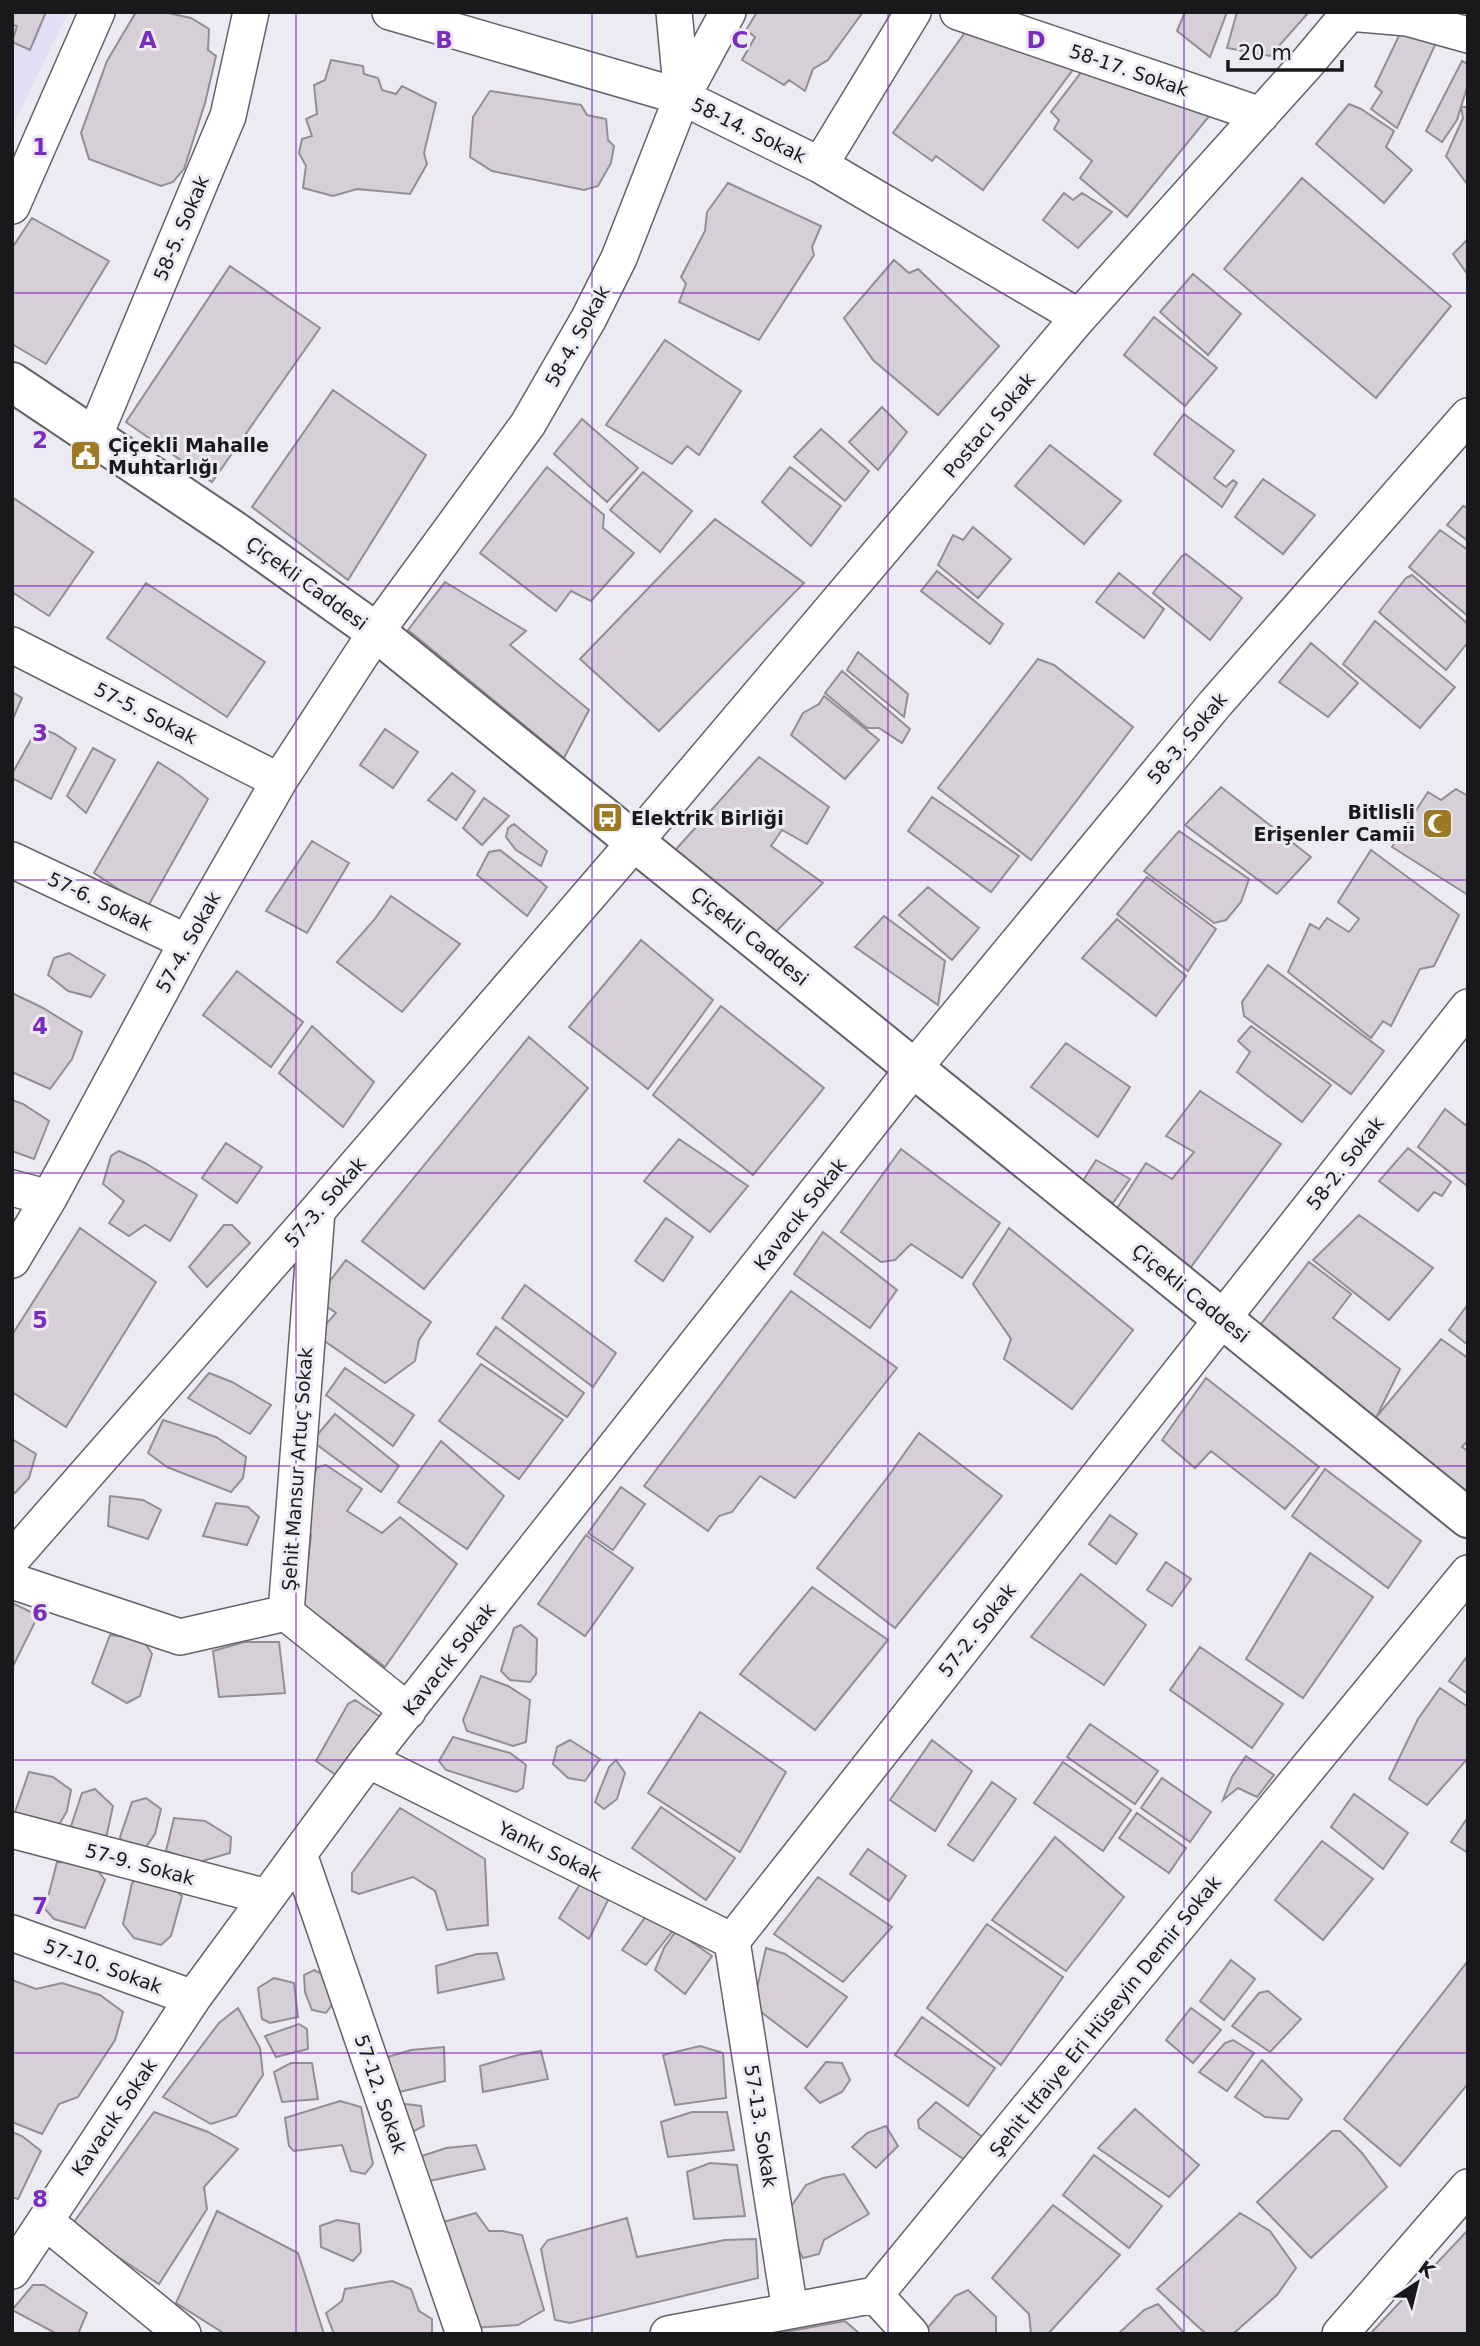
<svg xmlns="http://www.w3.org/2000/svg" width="1480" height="2346" font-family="'DejaVu Sans',sans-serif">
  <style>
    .education { fill: #e1def5 }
    .building { fill: #d6cfd5; stroke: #948e94; stroke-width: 2 }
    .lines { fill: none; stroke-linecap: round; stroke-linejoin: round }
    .minor-casing { stroke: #636269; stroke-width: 38 }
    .tertiary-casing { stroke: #636269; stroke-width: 42 }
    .minor { stroke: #fff; stroke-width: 35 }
    .tertiary { stroke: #fff; stroke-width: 38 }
    .grid { fill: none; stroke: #7b2cbf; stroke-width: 2; stroke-opacity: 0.55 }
    .labels { text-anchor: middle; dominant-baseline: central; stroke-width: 6; stroke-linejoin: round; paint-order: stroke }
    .street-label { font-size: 19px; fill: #19191b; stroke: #eceaf2 }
    .poi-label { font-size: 19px; font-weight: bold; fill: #19191b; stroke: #eceaf2; text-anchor: start }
    .grid-label { font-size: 23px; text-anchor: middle; font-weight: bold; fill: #7b2cbf; stroke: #eceaf2; stroke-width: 6; stroke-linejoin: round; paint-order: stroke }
  </style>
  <rect width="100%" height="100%" fill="#eceaf2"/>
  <path class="education" d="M12,12H68L12,127Z"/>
  <path class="building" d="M12,12H46L30,50L12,42L17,26L12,25Z
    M136,12H164L191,18L209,29L208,50L216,56L205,103L184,169L173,182L161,186L89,159L81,133L107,61Z
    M757,12H863L828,60L813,69L805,91L789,80L784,85L742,60L755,37L746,30Z
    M1185,12H1227L1210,57L1177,31Z
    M1237,12H1309L1270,56L1227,48Z
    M1405,23L1431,34L1435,45L1397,128L1371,109L1382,92L1375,86Z
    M969,27L1074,64L1072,71L983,190L936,156L932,161L893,133Z
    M331,60L363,66L364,74L378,78L382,90L396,94L402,86L436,103L424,153L427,164L410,194L357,189L333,196L303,188L306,166L299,153L302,139L312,136L306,119L317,114L314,85L325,80Z
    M1462,61L1468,64V84L1457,120L1442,142L1426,131Z
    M1086,66L1215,109L1127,217L1080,178L1092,161L1054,129L1059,120L1051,112Z
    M490,91L581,105L587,115L606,119L608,140L614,146L611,163L598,186L584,190L492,171L470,157L473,117Z
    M1349,104L1361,109L1394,131L1386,147L1412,170L1384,203L1316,144Z
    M1461,107H1468V185L1446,156L1463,118Z
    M1302,178L1451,306L1376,398L1224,269Z
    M728,183L821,226L812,247L814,255L759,340L679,302L686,284L681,277L705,231L707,212Z
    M1064,193L1073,200L1082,193L1112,212L1078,248L1043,220Z
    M32,218L109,261L46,364L12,344V248Z
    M1468,239V275L1453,254Z
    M894,260L909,273L918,269L999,346L938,415L873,360L844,318Z
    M230,266L320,328L212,482L126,422Z
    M1193,274L1241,314L1208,355L1160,312Z
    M1154,317L1217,368L1185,406L1124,355Z
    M665,340L741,391L699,455L687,446L672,464L606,425Z
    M333,390L426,455L348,580L252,507Z
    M882,407L907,432L878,470L849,442Z
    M1184,414L1234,451L1214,478L1226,487L1233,480L1237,483L1222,507L1154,454Z
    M582,419L638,468L607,502L554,454Z
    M821,429L869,471L845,501L794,457Z
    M1050,445L1121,501L1084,544L1015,486Z
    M547,467L604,515L603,528L634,553L591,601L571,591L556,611L480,553Z
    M790,467L841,506L811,546L762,502Z
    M643,472L692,511L660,552L610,510Z
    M1263,479L1315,515L1283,554L1235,517Z
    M12,497L93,552L49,616L12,592Z
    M1463,506L1468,508V541L1447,525Z
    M715,519L804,583L659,731L580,659Z
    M973,527L1011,559L978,598L938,565L953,535L963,540Z
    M1440,530L1468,550V616L1409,567Z
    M1186,554L1242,598L1210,640L1153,593L1182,556Z
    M937,571L1003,624L990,644L921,591Z
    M1119,573L1164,609L1144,638L1096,602Z
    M1412,575L1468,624V642L1446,670L1379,612L1406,578Z
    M445,582L526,631L510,645L589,710L564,758L408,630Z
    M146,583L265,662L227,717L107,638Z
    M1375,621L1455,687L1420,728L1343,664Z
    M1311,643L1358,683L1328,717L1279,682Z
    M858,652L908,694L904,717L847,670Z
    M1038,659L1054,665L1133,727L1031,860L938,788Z
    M842,671L910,729L902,743L879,728H867L825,693Z
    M12,692L22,698L12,721Z
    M824,696L879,740L845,779L791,735L803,713L819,704Z
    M38,727L55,734L76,748L51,799L12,778V774Z
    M385,729L418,752L393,788L360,765Z
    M93,748L115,760L86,813L67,796Z
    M759,757L829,807L807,844L782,830L771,846L823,883L771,937L670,856Z
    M158,762L180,776L208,799L147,908L94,873Z
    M452,773L475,791L456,820L428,800Z
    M1221,787L1311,857L1277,894L1185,825Z
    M1456,789L1468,796V895L1392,847L1428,792L1441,800Z
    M932,797L1019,856L991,892L908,831Z
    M484,798L509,816L482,845L463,828Z
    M514,824L547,851L541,866L516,850L506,837L508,828Z
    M1179,831L1249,879L1241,902L1226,920L1214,923L1144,871Z
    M312,841L349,863L307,933L266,911Z
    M500,850L547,887L527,916L477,875L489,852Z
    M1371,850L1459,915L1434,966L1420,969L1391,1026L1383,1021L1371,1038L1288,972L1310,924L1319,929L1327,918L1349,932L1359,919L1338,902Z
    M1147,877L1216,929L1188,971L1117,914Z
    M928,887L979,928L952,960L899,915Z
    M391,896L460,944L402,1012L337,962L374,920Z
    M884,916L945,961L938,1005L855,947Z
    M1117,919L1186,976L1156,1016L1082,958Z
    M641,940L713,1000L648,1089L569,1027Z
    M69,953L105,975L91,997L68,991L48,975L54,958Z
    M1268,965L1384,1051L1351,1094L1244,1016L1242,1002Z
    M237,971L303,1022L271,1067L203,1015Z
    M12,993L43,1008L82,1032L72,1059L50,1089L12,1072Z
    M721,1006L824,1088L753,1175L653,1095Z
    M312,1026L374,1082L343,1127L279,1073Z
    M1251,1026L1331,1085L1302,1122L1237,1072L1250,1052L1238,1041Z
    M529,1037L588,1088L424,1289L362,1241Z
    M1066,1043L1130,1087L1098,1137L1031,1087Z
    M1200,1091L1281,1144L1191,1267L1116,1210L1146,1163L1172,1179L1194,1152L1166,1136Z
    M12,1100L23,1104L49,1121L34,1159L12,1151Z
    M1445,1109L1468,1127V1182L1466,1185L1418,1147Z
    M679,1139L748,1186L710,1232L644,1181Z
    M226,1143L262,1167L237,1203L202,1178Z
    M1408,1148L1451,1182L1442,1196L1434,1192L1418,1211L1379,1181Z
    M901,1149L1000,1223L962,1278L911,1244L895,1260L881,1262L841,1232Z
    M119,1151L145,1163L197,1195L170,1241L145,1225L129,1236L109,1223L124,1201L103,1184L111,1156Z
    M1096,1160L1130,1179L1113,1203L1081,1184Z
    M1359,1215L1433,1268L1389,1320L1313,1260Z
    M666,1218L693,1237L663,1281L635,1261Z
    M224,1225H232L250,1243L207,1287L189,1267Z
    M80,1228L156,1282L66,1427L12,1392V1335Z
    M1009,1228L1133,1330L1072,1409L1004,1359L1011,1339L973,1284Z
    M823,1232L897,1290L870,1328L794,1274Z
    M346,1260L431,1322L419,1340L415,1361L385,1383L316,1335L336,1313L316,1299Z
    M1309,1262L1351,1294L1333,1318L1400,1369L1376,1418L1302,1363L1261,1324Z
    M525,1285L616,1353L593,1387L502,1318Z
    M791,1291L897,1368L795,1498L760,1476L732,1512L719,1516L708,1531L644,1486Z
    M1466,1307L1468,1309V1345L1449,1330Z
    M496,1327L584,1393L567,1417L477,1354Z
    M1441,1339L1468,1358V1440L1462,1447L1468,1451V1497L1373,1421Z
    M481,1364L563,1420L519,1479L439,1421Z
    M345,1368L414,1415L393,1446L326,1395Z
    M209,1373L232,1382L271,1405L250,1434L188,1398Z
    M1206,1378L1319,1467L1285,1509L1211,1451L1195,1468L1162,1440Z
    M335,1414L399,1466L381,1492L312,1441Z
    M163,1420L216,1437L246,1457L243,1478L231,1492L167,1467L148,1453Z
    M919,1433L1002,1496L895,1628L817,1568L887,1478Z
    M12,1439L36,1454L29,1478L15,1493L12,1492Z
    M441,1441L504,1496L467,1549L398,1502Z
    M326,1465L362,1489L347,1511L382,1533L400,1517L457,1564L385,1667L303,1604L311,1535L303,1512L317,1467Z
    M1325,1469L1421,1541L1388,1588L1292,1516Z
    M621,1487L645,1504L613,1550L588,1533Z
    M110,1496L143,1500L161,1510L148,1539L108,1526Z
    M216,1503L248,1507L259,1517L247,1545L203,1536Z
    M1110,1515L1137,1534L1116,1564L1089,1544Z
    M586,1535L633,1568L585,1636L538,1604Z
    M1310,1553L1373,1597L1303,1698L1246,1659Z
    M1166,1562L1191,1579L1172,1606L1147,1590Z
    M1081,1574L1146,1625L1104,1685L1031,1637Z
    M812,1587L888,1640L815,1730L740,1674Z
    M12,1603L31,1612L35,1622L12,1668Z
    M521,1625L537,1639L536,1674L530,1682L510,1680L501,1671L514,1628Z
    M110,1635L132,1638L145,1643L152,1654L140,1696L127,1703L92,1683Z
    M244,1642H279L285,1693L219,1697L213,1651Z
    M1200,1647L1283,1704L1252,1748L1170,1690Z
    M1468,1655V1694L1449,1681Z
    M481,1676L508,1686L530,1700L526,1742L513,1746L467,1731L463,1720Z
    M1440,1688L1468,1707V1758L1427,1805L1389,1779L1418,1719Z
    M355,1700L382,1718L343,1780L316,1761L348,1704Z
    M700,1712L786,1772L740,1852L648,1793Z
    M1090,1724L1158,1771L1135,1804L1067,1757Z
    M453,1737L510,1753L526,1765L523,1788L516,1792L446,1770L439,1761Z
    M570,1740L600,1759L585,1781L568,1778L553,1764L557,1747Z
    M932,1740L972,1771L935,1831L890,1800Z
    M1246,1756L1274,1775L1257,1797L1238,1788L1223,1800L1232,1777Z
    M616,1760L625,1773L617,1799L604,1809L595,1802L609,1767Z
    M1063,1762L1131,1810L1103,1851L1034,1803Z
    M29,1772L53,1777L71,1790L67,1811L53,1835L21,1820L15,1812Z
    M1162,1778L1211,1812L1190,1842L1141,1808Z
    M992,1782L1016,1799L973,1861L948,1845Z
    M95,1789L113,1806L107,1834L98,1844L71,1826L82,1793Z
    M1354,1794L1408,1833L1383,1869L1331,1827Z
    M146,1798L161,1809L155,1834L141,1854L124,1846L120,1837L132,1802Z
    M661,1807L735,1858L706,1900L632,1848Z
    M400,1808L485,1859L488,1925L447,1930L435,1891L413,1877L359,1894L352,1891V1873Z
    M1137,1813L1186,1848L1169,1873L1119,1838Z
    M174,1818L205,1821L231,1837L230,1853L199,1862L166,1851Z
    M1466,1820L1468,1821V1853L1451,1842Z
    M1055,1837L1124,1897L1066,1971L992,1920Z
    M1322,1841L1373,1879L1323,1940L1275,1900Z
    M868,1849L906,1876L889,1901L850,1874Z
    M57,1862L78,1863L97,1870L105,1880L85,1928L54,1919L45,1909Z
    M818,1877L892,1927L843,1982L774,1934Z
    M140,1878L165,1882L182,1896L171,1936L161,1945L134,1938L123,1924L132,1883Z
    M582,1881L610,1896L589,1939L559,1918Z
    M649,1912L674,1929L646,1965L622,1950Z
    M987,1924L1063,1977L1001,2065L927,2008Z
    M676,1931L712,1956L685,1994L655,1970L664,1948Z
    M766,1948L785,1954L847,1997L807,2047L753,2006Z
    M497,1953L504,1979L438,1993L436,1966L477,1954Z
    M1231,1960L1255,1979L1224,2020L1200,2001Z
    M1468,1961V2084L1400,2166L1344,2119Z
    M314,1970L328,1977L333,2003L326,2013L312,2010L305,1992L304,1975Z
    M274,1978L294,1983L298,2017L270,2023L262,2019L258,1988Z
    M12,1980L36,1989L62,1983L100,1995L123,2012L115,2040L78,2097L59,2104L42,2134L12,2122Z
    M1268,1991L1301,2019L1270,2052L1232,2026L1259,1993Z
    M238,2008L260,2048L263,2075L236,2116L211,2124L163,2097L219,2023Z
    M1191,2008L1221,2030L1193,2063L1166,2040Z
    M922,2017L995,2068L968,2106L895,2055Z
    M299,2024L307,2029L308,2049L276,2057L265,2036Z
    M1233,2040L1254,2053L1227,2091L1199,2072L1225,2043Z
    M700,2046L723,2053L726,2098L675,2105L663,2055Z
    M444,2047L445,2081L387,2095L378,2060L411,2050Z
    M541,2051L548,2079L483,2092L480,2066L518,2055Z
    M1262,2060L1302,2099L1288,2119L1265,2117L1235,2097Z
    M826,2062L842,2063L850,2080L842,2092L820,2103L805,2088Z
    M291,2063H312L318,2099L282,2102L274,2072Z
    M340,2101L361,2107L373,2164L365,2174L351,2171L342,2145L294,2151L289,2146L285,2118Z
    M936,2102L985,2139L966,2161L919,2128L918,2120Z
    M406,2104L421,2106L424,2126L402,2137L391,2113Z
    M1135,2109L1199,2165L1169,2197L1098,2148Z
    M154,2112L208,2132L238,2149L204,2187L207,2209L159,2284L71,2226Z
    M692,2112H727L734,2150L668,2157L661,2122Z
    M886,2126L898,2146L876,2168L852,2147L867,2133Z
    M1332,2131H1340L1362,2153L1387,2187L1311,2258L1257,2202Z
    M12,2132L22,2136L41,2151L18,2199L12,2197Z
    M476,2145L485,2169L420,2183L416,2158L446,2148Z
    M1094,2155L1162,2206L1129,2248L1063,2195Z
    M710,2163L737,2165L745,2216L694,2219L687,2172Z
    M844,2174L869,2214L824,2240L819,2254L803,2258L792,2238L788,2211L806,2185L823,2178Z
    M1053,2205L1120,2255L1048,2334H1031L1029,2314L992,2278Z
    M217,2211L298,2253L324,2334H225L176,2303Z
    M476,2213L489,2231H502L522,2235L544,2310L518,2325L473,2328L436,2224Z
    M1240,2213L1270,2231L1296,2268L1277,2295L1233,2334H1206L1157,2289Z
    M627,2218L637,2257L725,2240L756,2239L758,2278L570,2323L555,2320L541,2249L548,2240Z
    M337,2220L359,2224L361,2252L353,2261L321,2247L320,2226Z
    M1468,2230V2333L1370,2334Z
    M392,2281L411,2289L419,2311L432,2319V2334H334L326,2313L342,2301L345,2289Z
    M33,2285H44L87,2313L78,2334H57L12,2310Z
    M968,2290L996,2317V2334H928L925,2331L955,2296Z
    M1158,2304L1185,2334H1118L1144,2310Z
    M845,2321L860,2334H774Z"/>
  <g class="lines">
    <defs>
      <path id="minor" d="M390,12L682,97L820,165L1079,317
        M674,12L682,97
        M958,12L1261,115
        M1349,13L1407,18L1468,35
        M820,165L913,12
        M12,206L97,12
        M94,437L228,116L251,12
        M12,645L279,781
        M12,860L187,942
        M12,1188L49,1198
        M317,1211L286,1613L408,1711
        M12,1260L49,1198L187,942L279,781L376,632L528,424L589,318L619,258L682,97L728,12
        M12,1559L317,1211L634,843L1079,317L1309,61L1350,12
        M12,1581L180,1637L286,1613
        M368,1760L732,1941
        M12,1830L267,1897
        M299,1854L464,2334
        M12,1933L193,1998
        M732,1941L1468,1007
        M732,1941L790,2311
        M45,2221L183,2334
        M12,2271L193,1998L368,1760L914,1068L1215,704L1468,416
        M875,2295L911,2334
        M668,2334L875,2295L1468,1573
        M1340,2334L1468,2187"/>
      <path id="tertiary" d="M12,382L233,530L376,632L1468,1518"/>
    </defs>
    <use href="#minor" class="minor-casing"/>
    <use href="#tertiary" class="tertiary-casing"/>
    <use href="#minor" class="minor"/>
    <use href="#tertiary" class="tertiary"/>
  </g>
  <path class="grid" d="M296,12V2334M592,12V2334M888,12V2334M1184,12V2334M12,293H1468M12,586H1468M12,880H1468M12,1173H1468M12,1466H1468M12,1760H1468M12,2053H1468"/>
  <defs>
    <symbol id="civic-square" viewBox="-11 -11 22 22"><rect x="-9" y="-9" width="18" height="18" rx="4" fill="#9c7924" stroke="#eceaf2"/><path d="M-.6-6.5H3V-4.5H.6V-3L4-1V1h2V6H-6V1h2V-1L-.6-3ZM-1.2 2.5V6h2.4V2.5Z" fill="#fff"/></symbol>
    <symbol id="bus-square" viewBox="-11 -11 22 22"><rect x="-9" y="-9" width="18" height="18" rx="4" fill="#9c7924" stroke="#eceaf2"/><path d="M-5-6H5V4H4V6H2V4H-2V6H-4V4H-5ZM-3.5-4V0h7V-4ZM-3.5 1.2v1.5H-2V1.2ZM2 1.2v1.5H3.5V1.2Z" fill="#fff"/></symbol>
    <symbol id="mosque-square" viewBox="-11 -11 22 22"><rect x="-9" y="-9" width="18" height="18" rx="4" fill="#9c7924" stroke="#eceaf2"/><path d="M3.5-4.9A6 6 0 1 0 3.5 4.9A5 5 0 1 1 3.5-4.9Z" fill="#fff"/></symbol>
  </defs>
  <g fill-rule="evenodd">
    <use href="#civic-square" x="68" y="438" width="35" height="35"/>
    <use href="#bus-square" x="590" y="800" width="35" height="35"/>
    <use href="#mosque-square" x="1420" y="806" width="35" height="35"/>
  </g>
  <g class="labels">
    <g class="street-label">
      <text transform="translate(1129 70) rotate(19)">58-17. Sokak</text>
      <text transform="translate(749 130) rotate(26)">58-14. Sokak</text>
      <text transform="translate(181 228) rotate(-67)">58-5. Sokak</text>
      <text transform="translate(577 336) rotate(-61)">58-4. Sokak</text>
      <text transform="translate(989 425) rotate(-50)">Postacı Sokak</text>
      <text transform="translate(307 583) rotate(36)">Çiçekli Caddesi</text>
      <text transform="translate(146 713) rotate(27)">57-5. Sokak</text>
      <text transform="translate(1187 738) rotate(-50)">58-3. Sokak</text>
      <text transform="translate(100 901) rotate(25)">57-6. Sokak</text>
      <text transform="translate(750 936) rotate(39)">Çiçekli Caddesi</text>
      <text transform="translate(188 942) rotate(-61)">57-4. Sokak</text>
      <text transform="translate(1345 1163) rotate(-52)">58-2. Sokak</text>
      <text transform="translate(325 1202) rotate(-49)">57-3. Sokak</text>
      <text transform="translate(800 1214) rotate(-52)">Kavacık Sokak</text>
      <text transform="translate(1191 1293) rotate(39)">Çiçekli Caddesi</text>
      <text transform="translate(297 1469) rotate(-86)">Şehit Mansur Artuç Sokak</text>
      <text transform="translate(977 1630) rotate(-52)">57-2. Sokak</text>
      <text transform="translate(449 1659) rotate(-52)">Kavacık Sokak</text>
      <text transform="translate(550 1851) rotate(26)">Yankı Sokak</text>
      <text transform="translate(140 1864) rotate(15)">57-9. Sokak</text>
      <text transform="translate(103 1966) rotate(20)">57-10. Sokak</text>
      <text transform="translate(1105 2016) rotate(-51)">Şehit İtfaiye Eri Hüseyin Demir Sokak</text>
      <text transform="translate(381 2094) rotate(71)">57-12. Sokak</text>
      <text transform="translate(114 2117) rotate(-56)">Kavacık Sokak</text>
      <text transform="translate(761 2126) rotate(81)">57-13. Sokak</text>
    </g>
    <g class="poi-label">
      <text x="108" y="445">Çiçekli Mahalle<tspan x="108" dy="22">Muhtarlığı</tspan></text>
      <text x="1415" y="812" text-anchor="end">Bitlisli<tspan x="1415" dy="22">Erişenler Camii</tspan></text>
      <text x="631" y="818">Elektrik Birliği</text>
    </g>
  </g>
  <g class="grid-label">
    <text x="148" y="48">A</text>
    <text x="444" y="48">B</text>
    <text x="740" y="48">C</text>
    <text x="1036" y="48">D</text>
    <text x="40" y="155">1</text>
    <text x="40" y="448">2</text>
    <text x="40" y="741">3</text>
    <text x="40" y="1034">4</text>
    <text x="40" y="1328">5</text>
    <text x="40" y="1621">6</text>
    <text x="40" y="1914">7</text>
    <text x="40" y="2207">8</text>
  </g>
  <rect width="1480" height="2346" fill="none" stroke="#19191b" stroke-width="28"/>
  <g transform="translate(1417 2283) rotate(35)" stroke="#eceaf2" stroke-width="5" paint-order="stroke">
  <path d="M0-5L12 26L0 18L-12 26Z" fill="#19191b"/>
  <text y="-10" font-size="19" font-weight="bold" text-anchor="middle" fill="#19191b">K</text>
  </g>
  <path d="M1228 60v10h114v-10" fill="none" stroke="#19191b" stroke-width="3.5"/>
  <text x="1238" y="60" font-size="21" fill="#19191b" stroke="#eceaf2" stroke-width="5" paint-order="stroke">20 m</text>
</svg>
